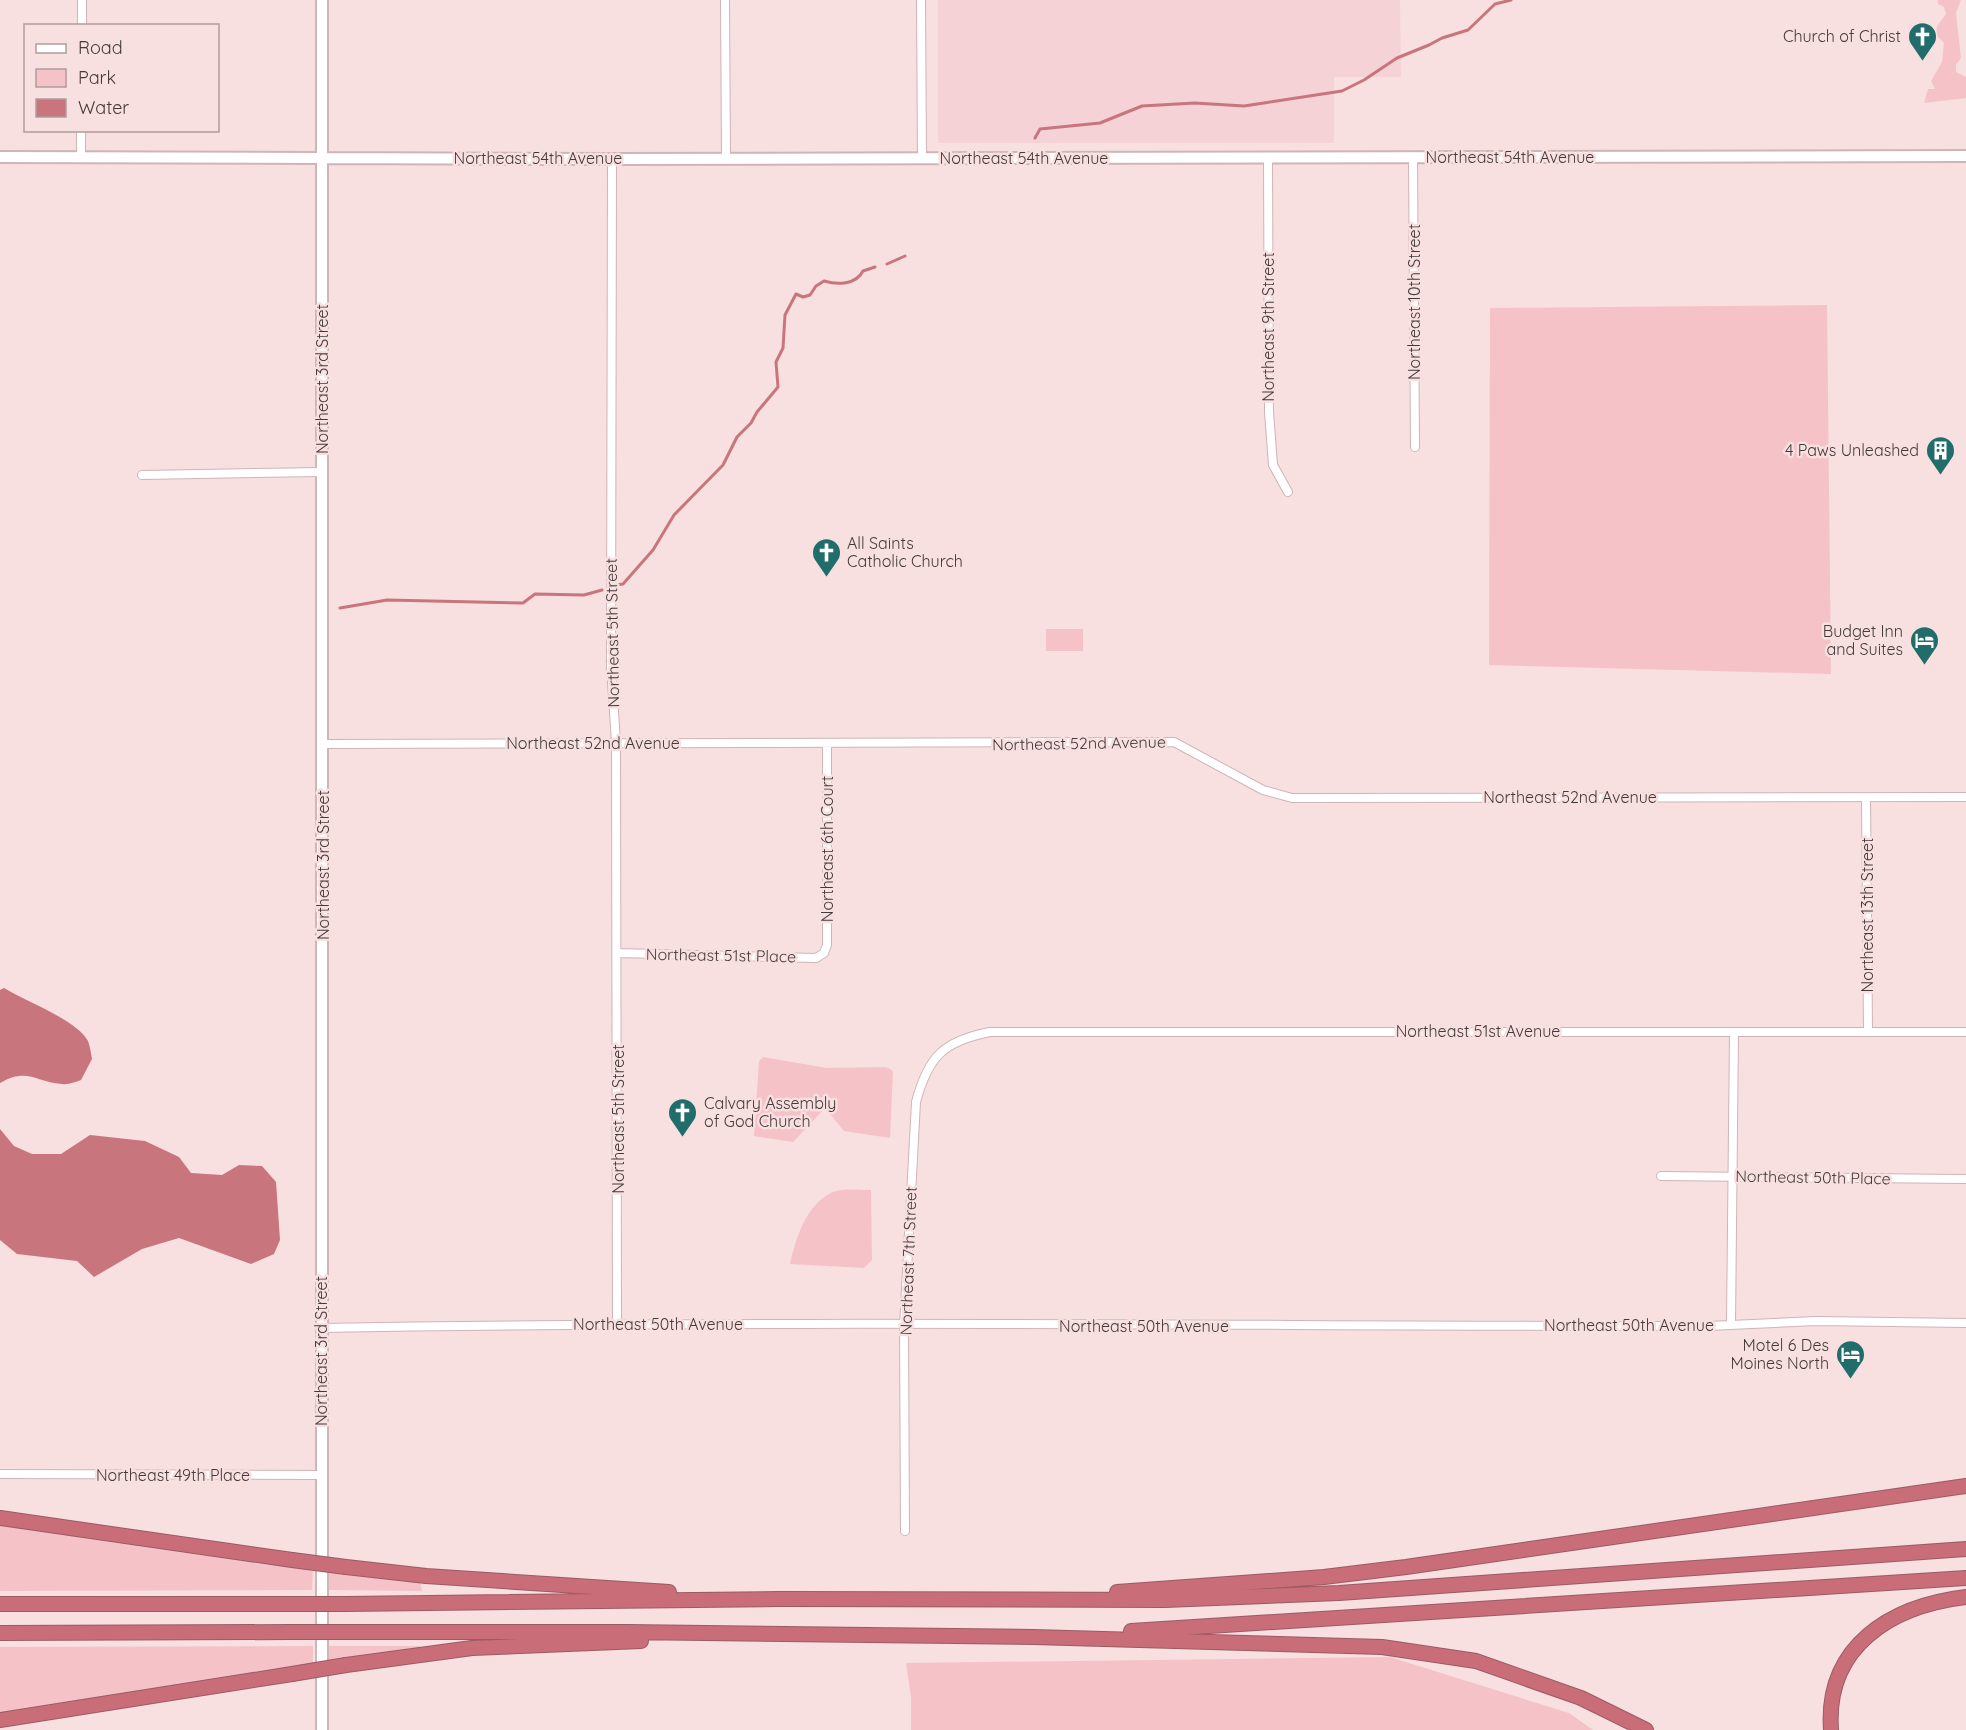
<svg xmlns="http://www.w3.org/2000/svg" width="1966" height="1730" font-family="Quicksand,sans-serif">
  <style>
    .built { fill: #f4d2d5 }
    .green { fill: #f5c3c7 }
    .water { fill: #c9757e }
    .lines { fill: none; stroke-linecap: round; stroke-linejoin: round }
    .stream { stroke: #c9757e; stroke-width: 3 }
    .street-casing { stroke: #ceb5b7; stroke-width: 10 }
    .secondary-casing { stroke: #ceb5b7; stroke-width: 14 }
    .highway-casing { stroke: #9a5b63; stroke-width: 16 }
    .street { stroke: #fff; stroke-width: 8 }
    .secondary { stroke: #fff; stroke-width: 10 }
    .highway { stroke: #c96e79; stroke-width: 14 }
    .highway-bridge-casing { stroke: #9a5b63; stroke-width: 16; stroke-linecap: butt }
    .highway-bridge { stroke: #c96e79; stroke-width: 14 }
    .labels { text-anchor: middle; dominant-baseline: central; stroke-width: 5; stroke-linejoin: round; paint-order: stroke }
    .poi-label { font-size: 16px; fill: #433939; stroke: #f8dfe0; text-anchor: end }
    .street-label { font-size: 16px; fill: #433939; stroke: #f8dfe0 }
  </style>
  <rect width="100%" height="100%" fill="#f8dfe0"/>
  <path class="built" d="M938,0H1400L1401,77H1334V143H938Z"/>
  <path class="green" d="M1938,0H1961L1956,13L1961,58L1956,65V72L1966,77V98L1924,103L1928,89H1935L1931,81L1942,62L1944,43L1936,35L1937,26L1946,14L1944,7L1938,4Z
    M1827,305L1831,674L1489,665L1490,308Z
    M1046,629H1083V651H1046Z
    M763,1057L827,1068L886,1067L893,1071L890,1138L844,1131L825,1108L793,1142L754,1136L759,1061Z
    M871,1190L872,1260L864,1268L790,1264C796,1238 806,1204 833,1192C843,1188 860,1190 871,1190Z
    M0,1522L313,1568L312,1590L0,1591Z
    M327,1570L420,1582L422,1591L327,1590Z
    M313,1646V1665L0,1714V1647Z
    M325,1646H420V1649L325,1662Z
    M1390,1657L1569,1713L1593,1730H911V1697L906,1663Z"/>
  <path class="water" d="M4,988C25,1001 77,1020 88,1041C90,1046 91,1054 92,1059L81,1080C75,1082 68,1085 62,1084C35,1082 28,1067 0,1083V990Z
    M0,1129L14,1146L32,1154H61L90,1135L145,1141L179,1157L191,1173L222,1175L239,1165L262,1166L276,1182L280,1240L274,1254L251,1264L179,1238L142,1249L94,1277L77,1261L17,1254L0,1240Z"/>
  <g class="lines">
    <path class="stream" d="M1035,138L1040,129L1100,123L1142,106L1195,103L1244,106L1342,91L1364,80L1397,58L1429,45L1442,38L1468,30L1495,4L1511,0
      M887,264L905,256
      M617,585L623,584L653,550L674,515L723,465L737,437L751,423L757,412L778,387L776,362L783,348L785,315L796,294L803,297L810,295L816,286L824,281C837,285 856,285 863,271L875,267
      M340,608L387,600L523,603L535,594L584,595L602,590"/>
    <defs>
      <path id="street" d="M725,0L726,158
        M921,0L922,158
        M82,26V0
        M81,157V130
        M1268,157L1269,412L1273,465L1288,492
        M1413,157L1415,447
        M612,159L611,667L616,742L617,1323
        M142,475L321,472
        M323,744L1174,742L1263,790L1292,798L1966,797
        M1866,798L1868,1032
        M618,953L816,958L824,953L827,945V744
        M1661,1176L1966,1179
        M1731,1324L1734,1032
        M321,1328C783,1320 1246,1326 1708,1326L1816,1321L1966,1323
        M0,1474L320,1475
        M905,1531L904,1326L916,1102C928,1057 943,1041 990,1032H1966"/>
      <path id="secondary" d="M322,0V1730
        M0,157L612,159L1966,156"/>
      <path id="highway" d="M0,1518L292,1560
        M346,1567L426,1576L669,1592
        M1117,1592L1324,1577L1406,1567L1966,1486
        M0,1604H291
        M345,1604L779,1599L1165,1600L1339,1593L1966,1549
        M1131,1631L1966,1578
        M345,1632H627L1033,1637L1382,1647L1476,1661L1581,1698L1646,1730
        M0,1633L291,1632
        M346,1665L472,1648L641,1641
        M0,1720L292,1674
        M1831,1730C1825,1646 1891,1606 1966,1597"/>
    </defs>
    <use href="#street" class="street-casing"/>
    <use href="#secondary" class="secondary-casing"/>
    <use href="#highway" class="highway-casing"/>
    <use href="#street" class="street"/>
    <use href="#secondary" class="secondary"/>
    <use href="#highway" class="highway"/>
    <defs>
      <path id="highway-bridge" d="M292,1560L346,1567
        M291,1604H345
        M291,1632H345
        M292,1674L346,1665"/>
    </defs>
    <use href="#highway-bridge" class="highway-bridge-casing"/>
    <use href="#highway-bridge" class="highway-bridge"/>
  </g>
  <defs>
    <symbol id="church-pin" viewBox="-11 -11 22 30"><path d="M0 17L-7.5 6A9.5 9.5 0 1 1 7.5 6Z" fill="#216d6b" stroke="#f8dfe0"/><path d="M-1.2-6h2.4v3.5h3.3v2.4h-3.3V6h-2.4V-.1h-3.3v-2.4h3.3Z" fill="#fff"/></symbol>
    <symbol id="building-pin" viewBox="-11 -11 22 30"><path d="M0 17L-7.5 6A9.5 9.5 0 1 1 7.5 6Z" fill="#216d6b" stroke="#f8dfe0"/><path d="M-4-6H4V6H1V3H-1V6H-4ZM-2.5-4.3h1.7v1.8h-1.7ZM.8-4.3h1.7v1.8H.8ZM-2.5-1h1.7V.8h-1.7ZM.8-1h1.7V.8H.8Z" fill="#fff"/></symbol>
    <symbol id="hotel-pin" viewBox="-11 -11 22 30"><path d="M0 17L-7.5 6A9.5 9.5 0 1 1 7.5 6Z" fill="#216d6b" stroke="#f8dfe0"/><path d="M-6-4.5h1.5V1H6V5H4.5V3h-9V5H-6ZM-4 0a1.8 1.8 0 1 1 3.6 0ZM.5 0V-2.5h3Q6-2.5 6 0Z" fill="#fff"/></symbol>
  </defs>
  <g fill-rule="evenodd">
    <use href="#church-pin" x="1906" y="20" width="33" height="45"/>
    <use href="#building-pin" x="1924" y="434" width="33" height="45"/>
    <use href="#church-pin" x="810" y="536" width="33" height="45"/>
    <use href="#hotel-pin" x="1908" y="624" width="33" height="45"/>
    <use href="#church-pin" x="666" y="1096" width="33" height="45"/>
    <use href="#hotel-pin" x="1834" y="1338" width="33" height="45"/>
  </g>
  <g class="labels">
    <g class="poi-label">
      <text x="1901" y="36">Church of Christ</text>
      <text x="1919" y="450">4 Paws Unleashed</text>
      <text x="847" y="543" text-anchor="start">All Saints<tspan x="847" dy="18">Catholic Church</tspan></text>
      <text x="1903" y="631">Budget Inn<tspan x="1903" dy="18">and Suites</tspan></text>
      <text x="704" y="1103" text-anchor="start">Calvary Assembly<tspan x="704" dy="18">of God Church</tspan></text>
      <text x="1829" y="1345">Motel 6 Des<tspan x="1829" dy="18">Moines North</tspan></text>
    </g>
    <g class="street-label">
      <text x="1510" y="157">Northeast 54th Avenue</text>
      <text x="538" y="158">Northeast 54th Avenue</text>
      <text x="1024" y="158">Northeast 54th Avenue</text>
      <text transform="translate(1414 302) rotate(-90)">Northeast 10th Street</text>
      <text transform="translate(1268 327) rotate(-90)">Northeast 9th Street</text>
      <text transform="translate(322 379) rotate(-90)">Northeast 3rd Street</text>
      <text transform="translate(612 633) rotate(-91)">Northeast 5th Street</text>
      <text x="593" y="743">Northeast 52nd Avenue</text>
      <text transform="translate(1079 743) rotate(-1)">Northeast 52nd Avenue</text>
      <text x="1570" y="797">Northeast 52nd Avenue</text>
      <text transform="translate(827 849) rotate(-90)">Northeast 6th Court</text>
      <text transform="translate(323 865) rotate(-90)">Northeast 3rd Street</text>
      <text transform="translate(1867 915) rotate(-90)">Northeast 13th Street</text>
      <text transform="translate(721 955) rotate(1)">Northeast 51st Place</text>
      <text x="1478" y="1031">Northeast 51st Avenue</text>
      <text transform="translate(618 1119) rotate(-90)">Northeast 5th Street</text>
      <text transform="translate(1813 1177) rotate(1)">Northeast 50th Place</text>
      <text transform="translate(908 1261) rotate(-88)">Northeast 7th Street</text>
      <text x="658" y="1324">Northeast 50th Avenue</text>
      <text x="1629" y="1325">Northeast 50th Avenue</text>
      <text x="1144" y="1326">Northeast 50th Avenue</text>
      <text transform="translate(321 1351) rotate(-90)">Northeast 3rd Street</text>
      <text x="173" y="1475">Northeast 49th Place</text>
    </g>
  </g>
  <rect x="24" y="24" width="195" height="108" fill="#f8dfe0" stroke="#b09d9d" stroke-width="1.5"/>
  <rect x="36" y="44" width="30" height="9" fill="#ffffff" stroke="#b09d9d" stroke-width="1.5"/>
  <text x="78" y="54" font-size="18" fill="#433939">Road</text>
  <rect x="36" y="69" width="30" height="18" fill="#f5c3c7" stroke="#b09d9d" stroke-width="1.5"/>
  <text x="78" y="84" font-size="18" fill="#433939">Park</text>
  <rect x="36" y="99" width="30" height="18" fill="#c9757e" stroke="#b09d9d" stroke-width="1.5"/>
  <text x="78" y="114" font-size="18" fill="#433939">Water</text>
</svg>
